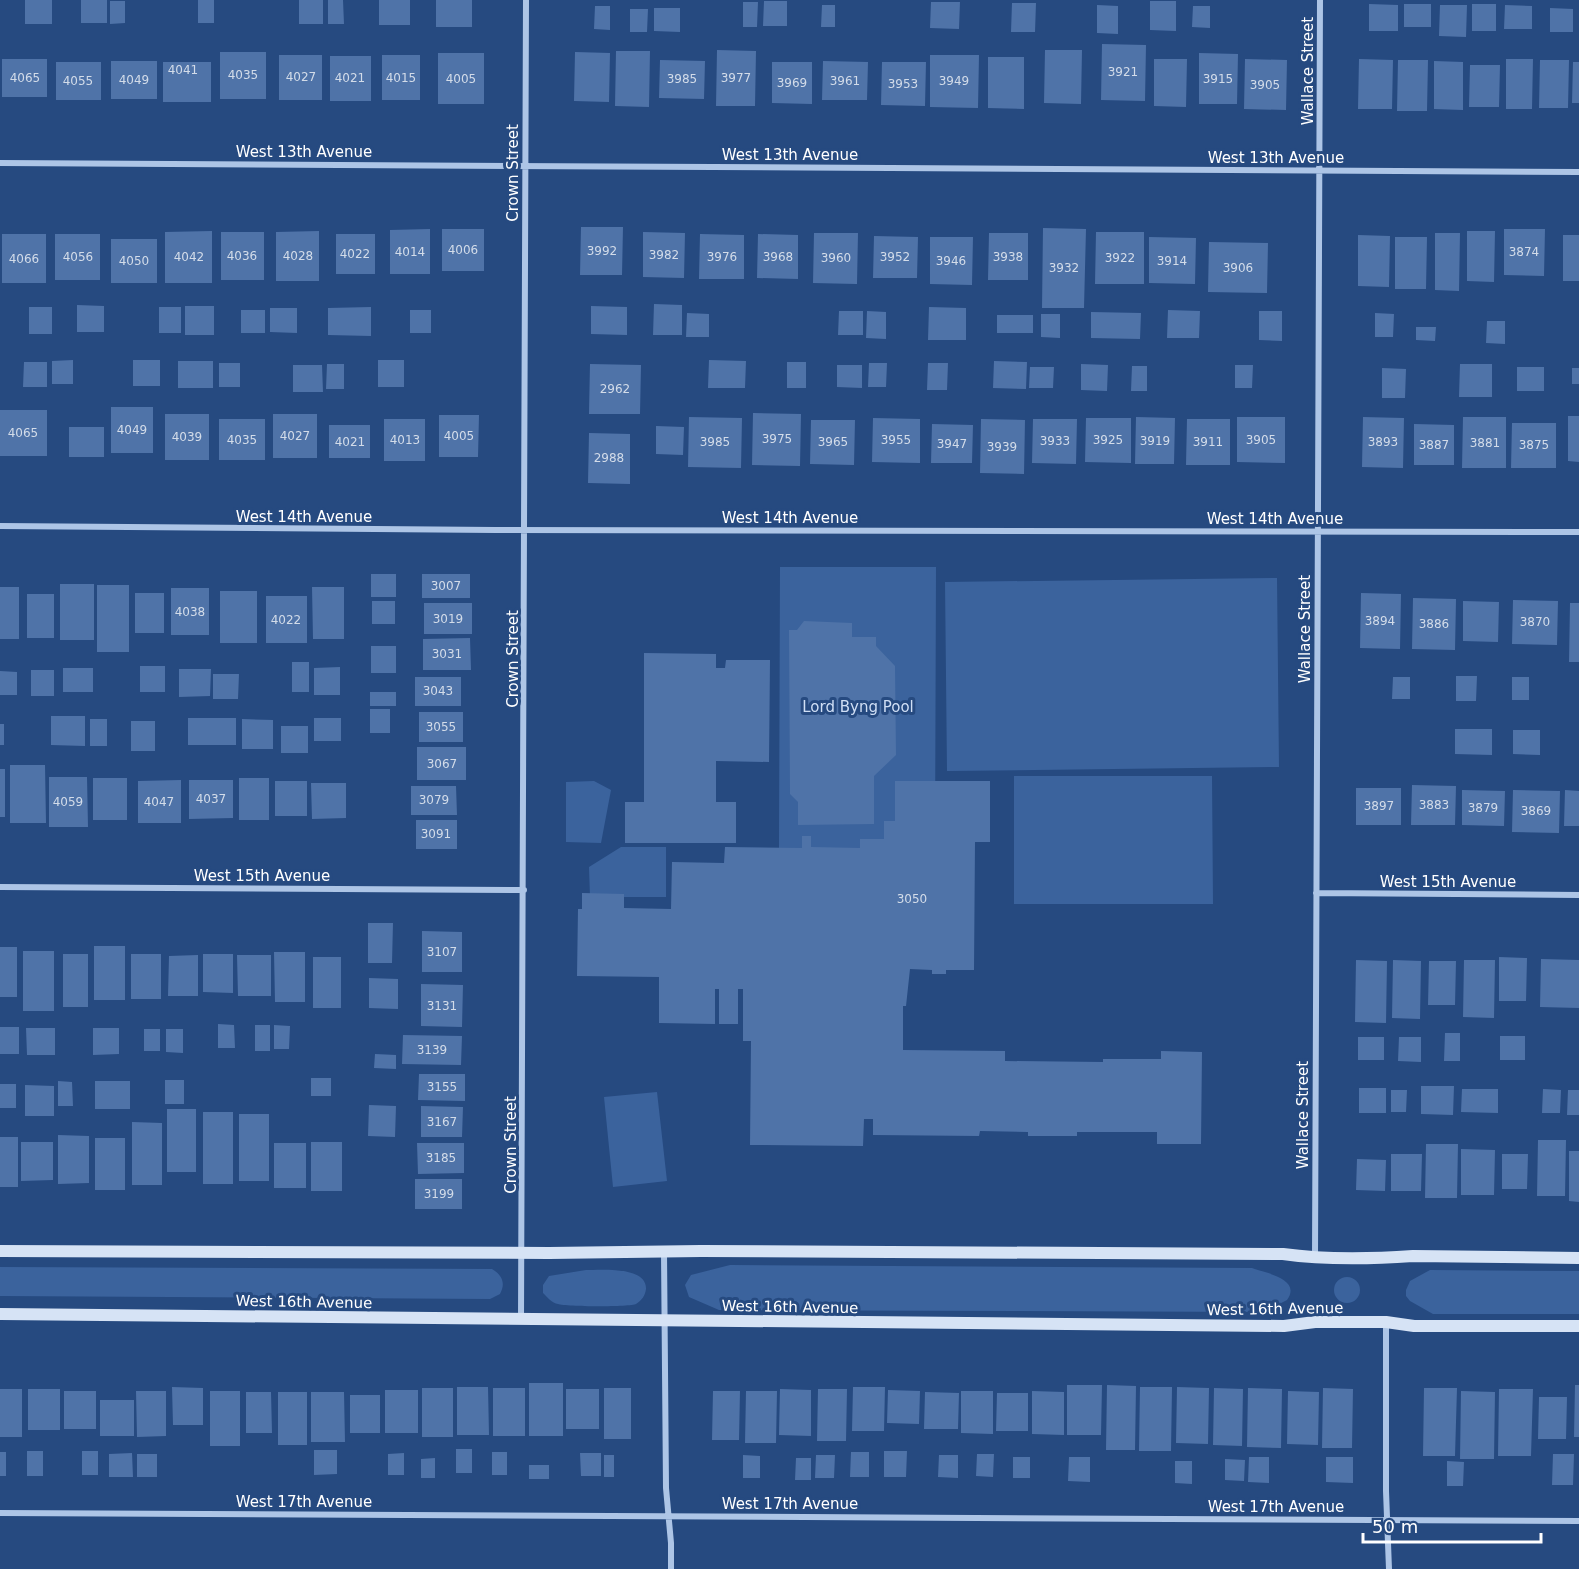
<svg xmlns="http://www.w3.org/2000/svg" width="1579" height="1569" font-family="'DejaVu Sans',sans-serif">
  <style>
    .green { fill: #3b639d }
    .building { fill: #4f73a8 }
    .lines { fill: none; stroke-linecap: round; stroke-linejoin: round }
    .minor { stroke: #adc5e6; stroke-width: 6 }
    .secondary { stroke: #d6e3f5; stroke-width: 12 }
    .labels { text-anchor: middle; dominant-baseline: central; stroke-width: 6; stroke-linejoin: round; paint-order: stroke }
    .number-label { font-size: 12px; fill: #d3dce9 }
    .street-label { font-size: 15px; fill: #fff; stroke: #264a80 }
    .park-label { font-size: 15px; fill: #d0dff5; stroke: #264a80 }
  </style>
  <rect width="100%" height="100%" fill="#264a80"/>
  <path class="green" d="M780,567H936L935,848H779Z
    M1277,578L1279,767L947,771L945,582Z
    M1014,776H1212L1213,904H1014Z
    M594,781L611,790L601,843L566,842V782Z
    M621,847H666V897H590L589,867Z
    M657,1092L667,1181L613,1187L604,1097Z
    M730,1265L1252,1268C1266,1273 1302,1279 1287,1300L1264,1312L719,1310L689,1297L685,1285L691,1275Z
    M0,1267L492,1269C502,1275 506,1283 500,1294L490,1299L0,1296Z
    M586,1270C601,1270 647,1266 646,1289C645,1296 642,1300 636,1304C631,1307 566,1307 558,1304C552,1303 547,1297 543,1293V1285L549,1276Z
    M1430,1270L1579,1271V1314H1433L1410,1301L1406,1296V1290L1410,1281Z
    M1334 1290a13 13 0 1 1 26 0a13 13 0 1 1-26 0Z"/>
  <path class="building" d="M25,0H52V24H25Z
    M81,0H107V23H81Z
    M198,0H214V23H198Z
    M299,0H323V24H299Z
    M328,0H343L344,24H328Z
    M379,0H410V25H379Z
    M436,0H472V27H436Z
    M110,1H125V23L110,24Z
    M764,1H787V26H763Z
    M1150,1H1176V31L1150,30Z
    M743,2H758L757,27H743Z
    M931,2H960L959,29L930,28Z
    M1012,3H1036L1035,32H1011Z
    M1369,4L1398,5V31H1369Z
    M1404,4H1431V27H1404Z
    M1472,4H1496V31H1472Z
    M822,5H835V27H821Z
    M1097,5L1118,6V34L1097,33Z
    M1440,5H1467L1466,37L1439,36Z
    M1505,5L1532,6V29H1504Z
    M595,6H610V30L594,29Z
    M1193,6H1210V28L1192,27Z
    M654,8H680V32L654,31Z
    M1550,8L1573,9V32H1550Z
    M630,9H648L647,32H630Z
    M1102,44L1146,45L1145,101L1101,100Z
    M717,50L756,51L755,106H716Z
    M1045,50H1082L1081,104L1044,103Z
    M616,51H650L649,107L615,106Z
    M220,52H266V99H220Z
    M575,52L610,53L609,102L574,101Z
    M438,53H484V104H438Z
    M1199,53L1238,54L1237,104H1199Z
    M279,55H322V100H279Z
    M382,55H420V100H382Z
    M930,55H979L978,108L930,107Z
    M330,56H371V101H330Z
    M988,57H1024V109L988,108Z
    M2,59H47V97H2Z
    M1154,59H1187L1186,107L1154,106Z
    M1245,59L1287,60L1286,110L1244,109Z
    M1359,59L1393,60L1392,109H1358Z
    M1506,59H1533L1532,109H1506Z
    M660,60L705,61L704,99L659,98Z
    M1398,60H1428L1427,111H1397Z
    M1540,60H1569L1568,108H1539Z
    M111,61H157V99H111Z
    M823,61L868,62L867,100H822Z
    M1434,61L1463,62V110L1434,109Z
    M56,62H101V100H56Z
    M163,62H211V102H163Z
    M772,62H812V104L772,103Z
    M882,62H926L925,106L881,105Z
    M1573,62H1579V103H1572Z
    M1470,65H1500L1499,107H1469Z
    M581,227H623L622,275H580Z
    M1043,228L1086,229L1084,308H1042Z
    M430,229V274H390V230Z
    M442,229H484V271H442Z
    M1504,229H1545L1544,276L1504,275Z
    M212,231V283H165V232Z
    M319,231V281H276V232Z
    M1467,231H1495L1494,282L1467,281Z
    M221,232H264V280H221Z
    M643,232L685,233L684,278L643,277Z
    M1096,232H1144V284H1095Z
    M814,233H858L857,284L813,283Z
    M989,233H1028V280H988Z
    M1435,233H1460L1459,291L1435,290Z
    M2,234H46V283H2Z
    M55,234H100V280H55Z
    M336,234H375V274H336Z
    M700,234L744,235V279H699Z
    M758,234L798,235V279L757,278Z
    M1358,235L1390,236L1389,287L1358,286Z
    M1563,235H1579V281H1563Z
    M874,236L918,237L917,278H873Z
    M930,237H973L972,285L930,284Z
    M1149,237L1196,238L1195,284L1149,283Z
    M1395,237H1427L1426,289H1395Z
    M111,239H157V283H111Z
    M1209,242L1268,243L1267,293L1208,292Z
    M654,304L682,305V335H653Z
    M77,305L104,306V332H77Z
    M185,306H214V335H185Z
    M591,306L627,307V335L591,334Z
    M29,307H52V334H29Z
    M159,307H181V333H159Z
    M371,307V336L328,335V308Z
    M929,307L966,308V340H928Z
    M270,308H297V333L270,332Z
    M241,310H265V333H241Z
    M410,310H431V333H410Z
    M1168,310L1200,311L1199,338H1167Z
    M839,311H863V335H838Z
    M867,311L886,312V339L866,338Z
    M1259,311H1282V341L1259,340Z
    M1091,312L1141,313L1140,339L1091,338Z
    M687,313L709,314V337H686Z
    M1375,313L1394,314L1393,337H1375Z
    M1041,314H1060V338L1041,337Z
    M997,315H1033V333H997Z
    M1487,321H1505V344L1486,343Z
    M1416,327H1436L1435,341L1416,340Z
    M73,360V384H52V361Z
    M133,360H160V386H133Z
    M378,360H404V387H378Z
    M709,360L746,361L745,388H708Z
    M178,361H213V388H178Z
    M994,361L1027,362L1026,389L993,388Z
    M24,362H47V387H23Z
    M787,362H806V388H787Z
    M219,363H240V387H219Z
    M869,363H887L886,387H868Z
    M928,363H948L947,390H927Z
    M327,364H344V389H326Z
    M590,364L641,365L640,414H589Z
    M1081,364L1108,365L1107,391L1081,390Z
    M1460,364H1492V397H1459Z
    M293,365H322L323,392H293Z
    M837,365H862V388L837,387Z
    M1235,365H1253L1252,388H1235Z
    M1132,366H1147V391H1131Z
    M1030,367H1054L1053,388H1029Z
    M1517,367H1544V391H1517Z
    M1382,368L1406,369L1405,398H1382Z
    M1572,368H1579V384H1572Z
    M111,407H153V453H111Z
    M0,410H47V456H0Z
    M753,413L801,414L800,466L752,465Z
    M165,414H209V460H165Z
    M273,414H317V458H273Z
    M439,415H479L478,457H439Z
    M1568,416H1579V462L1568,461Z
    M689,417L742,418L741,468L688,467Z
    M1136,417L1175,418L1174,464H1135Z
    M1237,417H1285V463L1237,462Z
    M1363,417L1404,418L1403,468L1362,467Z
    M1463,417H1506V468H1462Z
    M873,418L920,419V463L872,462Z
    M1086,418H1131V463L1085,462Z
    M219,419H265V460H219Z
    M384,419H425V461H384Z
    M981,419L1025,420L1024,474L980,473Z
    M1033,419H1077L1076,464L1032,463Z
    M1187,419H1230V465H1186Z
    M811,420H855L854,465L810,464Z
    M1512,423H1556V468H1511Z
    M932,424L973,425L972,463H931Z
    M1414,424L1454,425V465H1414Z
    M329,425H370V458H329Z
    M656,426L684,427L683,455L656,454Z
    M69,427H104V457H69Z
    M589,433L630,434V484L588,483Z
    M371,574H396V597H371Z
    M422,574H470V598H422Z
    M60,584H94V640H60Z
    M97,585H129V652H97Z
    M0,587H19V639H0Z
    M312,587H344V639H313Z
    M171,588H209V635H171Z
    M220,591H257V643H220Z
    M135,593H164V633H135Z
    M1361,593L1401,594L1400,649L1360,648Z
    M27,594H54V638H27Z
    M266,596H307V643H266Z
    M1413,598L1456,599L1455,650L1412,649Z
    M1513,600L1558,601L1557,645L1512,644Z
    M372,601H395V624H372Z
    M1463,601L1499,602L1498,642L1463,641Z
    M424,603H472V634H424Z
    M1570,603H1579V662H1569Z
    M804,621L852,623V637H876V646L895,666L896,755L874,776V824L798,825V802L790,794L789,630H797Z
    M470,638L471,670H423V639Z
    M371,646H396V673H371Z
    M644,653L716,654V668H725L726,660H770L769,762L716,761V802H736V843H625V802H644Z
    M292,662H309V692H292Z
    M140,666H165V692H140Z
    M340,667V695H314V668Z
    M63,668H93V692H63Z
    M179,669H211L210,696L179,697Z
    M31,670H54V696H31Z
    M0,671L17,672V695H0Z
    M213,674H239L238,699H213Z
    M1456,676H1477L1476,701H1456Z
    M415,677H461V706H415Z
    M1393,677H1410V699H1392Z
    M1512,677H1529V700H1512Z
    M370,692H396V706H370Z
    M370,709H390V733H370Z
    M419,712H463V742H419Z
    M51,716H85V746L51,745Z
    M188,718H236V745H188Z
    M314,718H341V741H314Z
    M90,719H107V746H90Z
    M242,719L273,720V749H242Z
    M131,721H155V751H131Z
    M0,724H4V745H0Z
    M281,726H308V753H281Z
    M1455,729H1492V755L1455,754Z
    M1513,730H1540V755L1513,754Z
    M417,747H466V780H417Z
    M10,765H45L46,823H10Z
    M0,769H5V817H0Z
    M49,777H87L88,827H49Z
    M93,778H127V820H93Z
    M239,778H269V820H239Z
    M181,780V823H138V781Z
    M189,780H233V818L189,819Z
    M275,781H307V816H275Z
    M895,781H990V842H975L974,970H946V974H932V970L910,969L906,1006H903V1050L1005,1051V1061L1103,1062V1059H1161V1051L1202,1052L1201,1144H1157V1132H1077V1136H1028V1132L980,1131L979,1136L873,1135V1119H864L863,1146L750,1145L751,1041H743V989H738V1024H719V989H715V1024L659,1023V977L577,976L578,909H582V893L624,894V908L671,909L672,862L724,863L725,847L802,848V836H811V847L860,848V839H884V821H895Z
    M311,783H346V818L312,819Z
    M1412,785L1456,786L1455,825H1411Z
    M411,786H456L457,815H411Z
    M1356,788H1401V825H1356Z
    M1462,790L1505,791L1504,826L1462,825Z
    M1513,790L1560,791L1559,833L1512,832Z
    M1565,790L1579,791V826H1564Z
    M416,820H457V849H416Z
    M368,923H393L392,963H368Z
    M422,931L462,932V972H422Z
    M94,946H125V1000H94Z
    M0,947H17V997H0Z
    M23,951H54V1011H23Z
    M274,952H305V1002H275Z
    M63,954H88V1007H63Z
    M131,954H161V999H131Z
    M203,954H233V993L203,992Z
    M198,955V996H168L169,956Z
    M237,955H271V996H238Z
    M313,957H341V1008H313Z
    M1499,957L1527,958L1526,1001H1499Z
    M1541,959L1579,960V1008L1540,1007Z
    M1356,960L1387,961L1386,1023L1355,1022Z
    M1393,960L1421,961L1420,1019L1392,1018Z
    M1464,960H1495L1494,1018L1463,1017Z
    M1429,961H1456L1455,1005H1428Z
    M369,978L398,979V1009L369,1008Z
    M421,984L463,985L462,1027L421,1026Z
    M218,1024L234,1025L235,1048H218Z
    M255,1025H270V1051H255Z
    M274,1025L290,1026L289,1049H274Z
    M0,1027H19V1054H0Z
    M26,1028H55V1055H27Z
    M93,1028H119V1054L93,1055Z
    M144,1029H160V1051H144Z
    M166,1029H183V1053L166,1052Z
    M1445,1033H1460V1061H1444Z
    M403,1035L462,1036L461,1065L402,1064Z
    M1500,1036H1525V1060H1500Z
    M1358,1037H1384V1060H1358Z
    M1399,1037H1421V1062L1398,1061Z
    M375,1054L396,1055V1069L374,1068Z
    M419,1074H465V1101L418,1100Z
    M311,1078H331V1096H311Z
    M165,1080H184V1104H165Z
    M58,1081L72,1082L73,1106H58Z
    M95,1081H130V1109H95Z
    M0,1084H16V1108H0Z
    M25,1085L54,1086V1116H25Z
    M1421,1086H1454L1453,1115L1421,1114Z
    M1359,1088H1386V1113H1359Z
    M1462,1089H1498V1113L1461,1112Z
    M1543,1089L1561,1090L1560,1113H1542Z
    M1391,1090H1407L1406,1112H1391Z
    M1568,1090H1579V1115H1567Z
    M369,1105L396,1106L395,1137L368,1136Z
    M421,1106L463,1107L462,1137H421Z
    M167,1109H196V1172H167Z
    M203,1112H233V1184H203Z
    M239,1114H269V1181H239Z
    M132,1122L162,1123V1185H132Z
    M58,1135L89,1136V1183L58,1184Z
    M0,1137H18V1187H0Z
    M95,1138H125V1190H95Z
    M1538,1140H1566L1565,1196H1537Z
    M21,1142H53V1180L21,1181Z
    M311,1142H342V1191H311Z
    M274,1143H306V1188H274Z
    M417,1143H464V1173L418,1174Z
    M1426,1144H1458L1457,1198H1425Z
    M1461,1149L1495,1150L1494,1195H1461Z
    M1569,1151H1579V1202L1569,1201Z
    M1391,1154H1422L1421,1191H1391Z
    M1502,1154H1528L1527,1189H1502Z
    M1357,1159L1386,1160L1385,1191L1356,1190Z
    M415,1179H462V1209H415Z
    M529,1383H563V1436H529Z
    M1067,1385H1102L1101,1435H1067Z
    M1107,1385L1136,1386L1135,1450H1106Z
    M1575,1385H1579V1437H1574Z
    M172,1387L203,1388V1425H173Z
    M457,1387H488L489,1435H457Z
    M853,1387H885L884,1431H852Z
    M1140,1387H1172L1171,1451H1139Z
    M1177,1387L1209,1388L1208,1444L1176,1443Z
    M422,1388H453V1437H422Z
    M493,1388H525V1436H493Z
    M604,1388H631V1439H604Z
    M1214,1388L1243,1389L1242,1446L1213,1445Z
    M1248,1388L1282,1389L1281,1448L1247,1447Z
    M1323,1388L1353,1389L1352,1448H1322Z
    M1424,1388H1457L1455,1456H1423Z
    M0,1389H22V1437H0Z
    M28,1389H60V1430H28Z
    M566,1389H599V1429H566Z
    M780,1389L811,1390V1436L779,1435Z
    M818,1389H847L846,1441H817Z
    M1499,1389H1533L1531,1456H1498Z
    M385,1390H418V1433H385Z
    M888,1390L920,1391L919,1424L887,1423Z
    M64,1391H96V1429H64Z
    M136,1391H166V1436L137,1437Z
    M210,1391H240V1446H210Z
    M713,1391H740L739,1440H712Z
    M746,1391H777L776,1443H745Z
    M961,1391H993V1434L961,1433Z
    M1032,1391L1064,1392V1435L1032,1434Z
    M1288,1391L1319,1392L1318,1445L1287,1444Z
    M1461,1391L1495,1392L1494,1459H1460Z
    M246,1392H271L272,1433H246Z
    M278,1392H307V1445H278Z
    M311,1392H344L345,1442H311Z
    M925,1392L959,1393L958,1429H924Z
    M997,1393H1028V1431H996Z
    M350,1395H380V1433H350Z
    M1539,1397H1567L1566,1439H1538Z
    M100,1400H134V1436H100Z
    M456,1449H472V1473H456Z
    M314,1450H337V1474L314,1475Z
    M27,1451H43V1476H27Z
    M82,1451H98V1475H82Z
    M884,1451H907L906,1477H884Z
    M0,1452H6V1476H0Z
    M492,1452H507V1475H492Z
    M851,1452H869V1477H850Z
    M132,1453L133,1477H109V1454Z
    M404,1453V1475H388V1454Z
    M580,1453H601V1476H581Z
    M137,1454H157V1477H137Z
    M977,1454H994L993,1477L976,1476Z
    M1553,1454H1574L1573,1485H1552Z
    M604,1455H614V1477H604Z
    M743,1455L760,1456V1478H743Z
    M816,1455H835L834,1478H815Z
    M939,1455H958V1478L938,1477Z
    M1013,1457H1030V1478H1013Z
    M1069,1457H1090V1482L1068,1481Z
    M1249,1457H1269V1483L1248,1482Z
    M1326,1457H1353V1483L1326,1482Z
    M435,1458V1478H421V1459Z
    M796,1458H811V1480H795Z
    M1225,1459L1245,1460L1244,1481L1225,1480Z
    M1175,1461H1192V1484L1175,1483Z
    M1447,1461L1464,1462L1463,1486H1447Z
    M529,1465H549V1479H529Z"/>
  <g class="lines">
    <path class="minor" d="M0,163L1579,172
      M0,526L495,530L1579,532
      M0,887L524,890
      M1316,893L1579,895
      M664,1252L666,1488L671,1543V1569
      M1315,1258L1320,0
      M521,1319L526,0
      M1386,1322V1491L1389,1569
      M0,1513L1579,1521"/>
    <path class="secondary" d="M0,1251L549,1253L701,1251L1283,1254C1326,1260 1370,1259 1413,1256L1579,1258
      M0,1314L1284,1326L1315,1322H1386L1414,1326H1579"/>
  </g>
  <g class="labels">
    <g class="number-label">
      <text x="183" y="70">4041</text>
      <text x="1123" y="72">3921</text>
      <text x="243" y="75">4035</text>
      <text x="301" y="77">4027</text>
      <text x="25" y="78">4065</text>
      <text x="350" y="78">4021</text>
      <text x="401" y="78">4015</text>
      <text x="736" y="78">3977</text>
      <text x="461" y="79">4005</text>
      <text x="682" y="79">3985</text>
      <text x="1218" y="79">3915</text>
      <text x="134" y="80">4049</text>
      <text x="78" y="81">4055</text>
      <text x="845" y="81">3961</text>
      <text x="954" y="81">3949</text>
      <text x="792" y="83">3969</text>
      <text x="903" y="84">3953</text>
      <text x="1265" y="85">3905</text>
      <text x="463" y="250">4006</text>
      <text x="602" y="251">3992</text>
      <text x="410" y="252">4014</text>
      <text x="1524" y="252">3874</text>
      <text x="355" y="254">4022</text>
      <text x="664" y="255">3982</text>
      <text x="242" y="256">4036</text>
      <text x="298" y="256">4028</text>
      <text x="78" y="257">4056</text>
      <text x="189" y="257">4042</text>
      <text x="722" y="257">3976</text>
      <text x="778" y="257">3968</text>
      <text x="895" y="257">3952</text>
      <text x="1008" y="257">3938</text>
      <text x="836" y="258">3960</text>
      <text x="1120" y="258">3922</text>
      <text x="24" y="259">4066</text>
      <text x="134" y="261">4050</text>
      <text x="951" y="261">3946</text>
      <text x="1172" y="261">3914</text>
      <text x="1064" y="268">3932</text>
      <text x="1238" y="268">3906</text>
      <text x="615" y="389">2962</text>
      <text x="132" y="430">4049</text>
      <text x="23" y="433">4065</text>
      <text x="295" y="436">4027</text>
      <text x="459" y="436">4005</text>
      <text x="187" y="437">4039</text>
      <text x="777" y="439">3975</text>
      <text x="242" y="440">4035</text>
      <text x="405" y="440">4013</text>
      <text x="896" y="440">3955</text>
      <text x="1108" y="440">3925</text>
      <text x="1261" y="440">3905</text>
      <text x="1055" y="441">3933</text>
      <text x="1155" y="441">3919</text>
      <text x="350" y="442">4021</text>
      <text x="715" y="442">3985</text>
      <text x="833" y="442">3965</text>
      <text x="1208" y="442">3911</text>
      <text x="1383" y="442">3893</text>
      <text x="1485" y="443">3881</text>
      <text x="952" y="444">3947</text>
      <text x="1434" y="445">3887</text>
      <text x="1534" y="445">3875</text>
      <text x="1002" y="447">3939</text>
      <text x="609" y="458">2988</text>
      <text x="446" y="586">3007</text>
      <text x="190" y="612">4038</text>
      <text x="448" y="619">3019</text>
      <text x="286" y="620">4022</text>
      <text x="1380" y="621">3894</text>
      <text x="1535" y="622">3870</text>
      <text x="1434" y="624">3886</text>
      <text x="447" y="654">3031</text>
      <text x="438" y="691">3043</text>
      <text x="441" y="727">3055</text>
      <text x="442" y="764">3067</text>
      <text x="211" y="799">4037</text>
      <text x="434" y="800">3079</text>
      <text x="68" y="802">4059</text>
      <text x="159" y="802">4047</text>
      <text x="1434" y="805">3883</text>
      <text x="1379" y="806">3897</text>
      <text x="1483" y="808">3879</text>
      <text x="1536" y="811">3869</text>
      <text x="436" y="834">3091</text>
      <text x="912" y="899">3050</text>
      <text x="442" y="952">3107</text>
      <text x="442" y="1006">3131</text>
      <text x="432" y="1050">3139</text>
      <text x="442" y="1087">3155</text>
      <text x="442" y="1122">3167</text>
      <text x="441" y="1158">3185</text>
      <text x="439" y="1194">3199</text>
    </g>
    <g class="street-label">
      <text transform="translate(1308 71) rotate(-90)">Wallace Street</text>
      <text x="304" y="152">West 13th Avenue</text>
      <text x="790" y="155">West 13th Avenue</text>
      <text x="1276" y="158">West 13th Avenue</text>
      <text transform="translate(513 173) rotate(-90)">Crown Street</text>
      <text x="304" y="517">West 14th Avenue</text>
      <text x="790" y="518">West 14th Avenue</text>
      <text x="1275" y="519">West 14th Avenue</text>
      <text transform="translate(1305 629) rotate(-90)">Wallace Street</text>
      <text transform="translate(513 659) rotate(-90)">Crown Street</text>
      <text x="262" y="876">West 15th Avenue</text>
      <text x="1448" y="882">West 15th Avenue</text>
      <text transform="translate(1303 1115) rotate(-90)">Wallace Street</text>
      <text transform="translate(511 1145) rotate(-90)">Crown Street</text>
      <text transform="translate(304 1302) rotate(1)">West 16th Avenue</text>
      <text transform="translate(790 1307) rotate(1)">West 16th Avenue</text>
      <text transform="translate(1275 1309) rotate(-1)">West 16th Avenue</text>
      <text x="304" y="1502">West 17th Avenue</text>
      <text x="790" y="1504">West 17th Avenue</text>
      <text x="1276" y="1507">West 17th Avenue</text>
    </g>
    <g class="park-label">
      <text x="858" y="707">Lord Byng Pool</text>
    </g>
  </g>
  <path d="M1363 1533v9h178v-9" fill="none" stroke="#ffffff" stroke-width="3"/>
  <text x="1372" y="1533" font-size="18" fill="#ffffff" stroke="#264a80" stroke-width="4.5" paint-order="stroke">50 m</text>
</svg>
